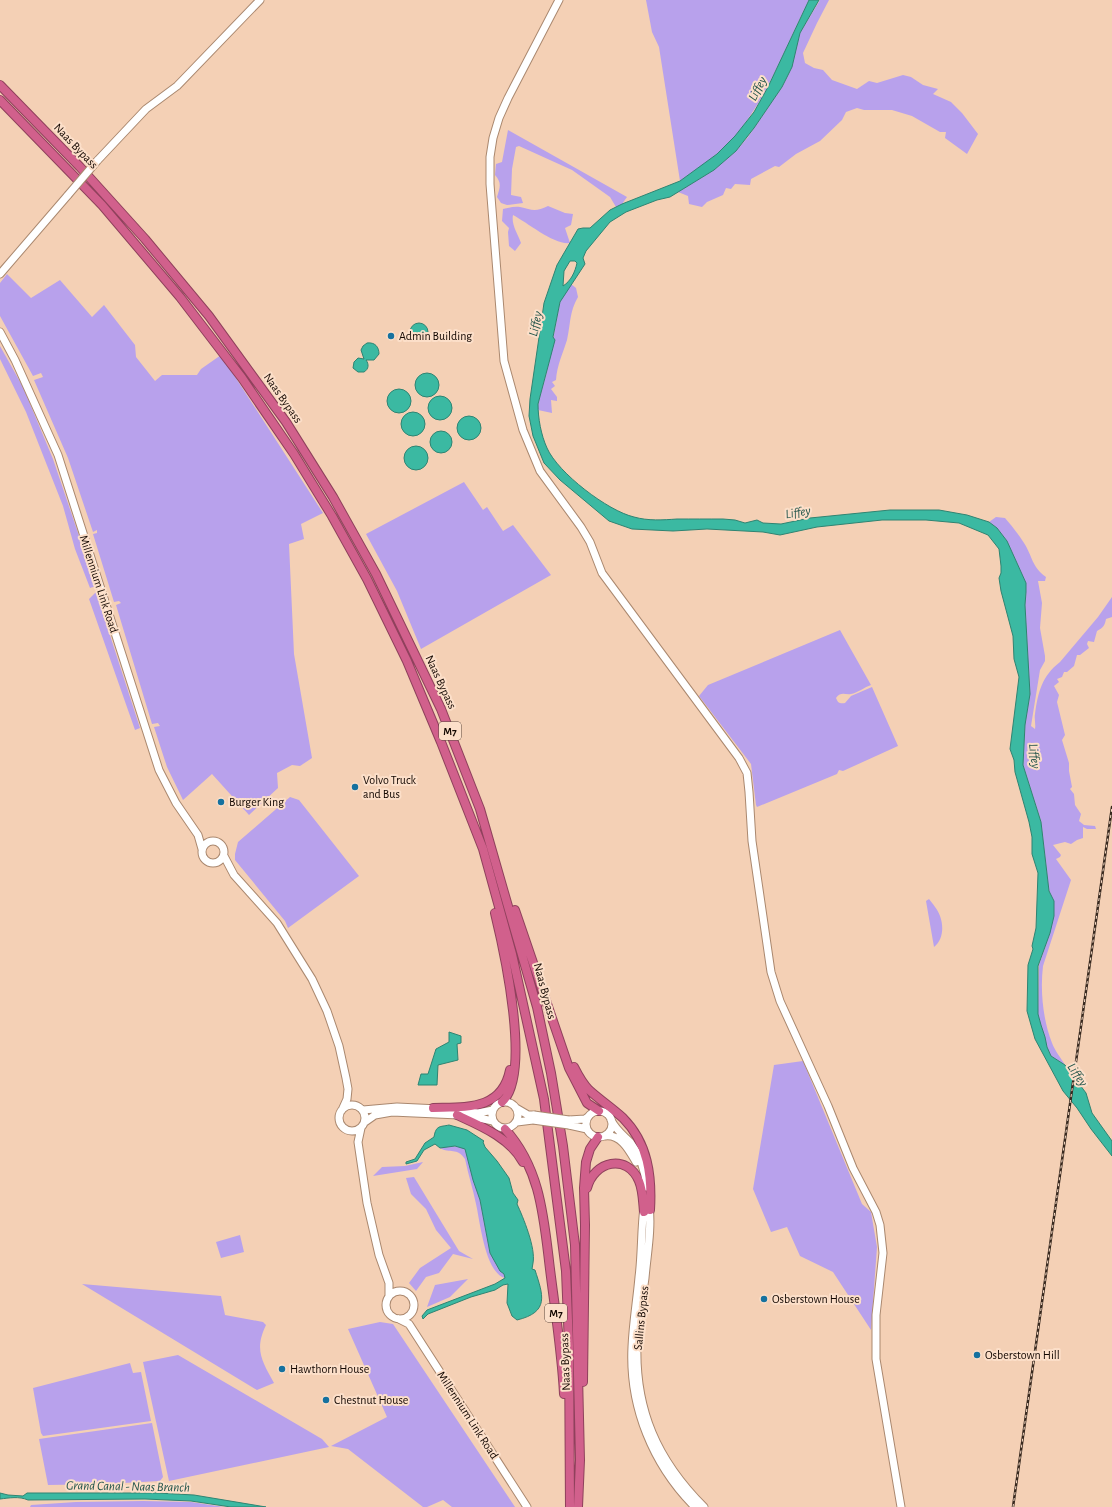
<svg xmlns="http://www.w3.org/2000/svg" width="1112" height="1507" font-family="'Alegreya Sans',sans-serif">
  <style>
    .green { fill: #b8a1ec }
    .water { fill: #3bb9a2; stroke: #2f8472; fill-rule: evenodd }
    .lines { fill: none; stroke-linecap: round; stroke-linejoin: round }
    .secondary-casing { stroke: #aa886f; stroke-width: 9 }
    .highway-casing { stroke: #8f415c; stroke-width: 10 }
    .secondary { stroke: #fff; stroke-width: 7 }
    .highway { stroke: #d1608c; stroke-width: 8 }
    .rail-casing { stroke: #37281e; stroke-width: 2.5 }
    .rail { stroke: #fcdfc9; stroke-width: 1; stroke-dasharray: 3; stroke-linecap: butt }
    .secondary-bridge-casing { stroke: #aa886f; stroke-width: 9; stroke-linecap: butt }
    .secondary-bridge { stroke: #fff; stroke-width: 7 }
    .poi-dot { fill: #15719f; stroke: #fcdfc9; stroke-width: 1.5 }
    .labels { text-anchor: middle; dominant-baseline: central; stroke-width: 4; stroke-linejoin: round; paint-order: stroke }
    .shield { fill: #fcdfc9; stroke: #5a483e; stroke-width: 1 }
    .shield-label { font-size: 11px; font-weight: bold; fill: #140802 }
    .street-label { font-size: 12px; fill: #140802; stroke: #fcdfc9 }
    .poi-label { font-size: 12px; fill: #140802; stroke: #fcdfc9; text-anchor: start }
    .water-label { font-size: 13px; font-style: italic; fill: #1f5248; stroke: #fcdfc9 }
  </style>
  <rect width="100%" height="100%" fill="#f4d0b5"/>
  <path class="green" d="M646,0H809C786,45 769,95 736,135C721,153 699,168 680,181L659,47L652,32Z
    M820,0H829L817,23L803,53L805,63L814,68L823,70L832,80L857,89L869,81L877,83L903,75L911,77L923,85L938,89L933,94L951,102L962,113L978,134L967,154L945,138L946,132H940L912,116L892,110H864L857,108L846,112L842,120L820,141L796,154L779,167L775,166L751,179L750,185L735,184L731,189L726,188L723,195L707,202L702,207L689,204L688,196L678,192L714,170L736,151L748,137L782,87L792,67L800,33Z
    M508,130L627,197L622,204L616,207L610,197L572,170L519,146L516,147L512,169L511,195L521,197L523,203L507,205L501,203L497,197C500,187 502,183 495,175L496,164L502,162Z
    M548,206L565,213L573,214L571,225L565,228L570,243C554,245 528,223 513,215C511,225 518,234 521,243L515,251L509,246L508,232L509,228L502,221L503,209C508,208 514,206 520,207C532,210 536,212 548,206Z
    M7,274L31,298L60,280L92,317L104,305L135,345L136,357L155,381L162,375H197L201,369L221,355L323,513L301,524L304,539L289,544L294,654L312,758L300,766L292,765L277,773L278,788L249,815L212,774L183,800L167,767L154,727L160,726L158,723L152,724L116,605L121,603L119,601L114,602L93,534L97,533V530L93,532L68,458L34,380L43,377L41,373L33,376L0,316V283Z
    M571,284L576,288L578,297C569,313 571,323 567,340C563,353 557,365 556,380L552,382L555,386L551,389L557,397V401L551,400L552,413L538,410V404L547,371L560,302Z
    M0,346L23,387L53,459L96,586L90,588L75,549L63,506L26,412L0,359Z
    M464,482L483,510L487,507L503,531L513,525L551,575L421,649L397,591L366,534Z
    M996,517L1005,518C1012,526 1018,534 1024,543C1033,557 1031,566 1046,577L1045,581H1038L1042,603L1040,628L1045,656V661L1040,670L1031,726L1035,729C1036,724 1034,719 1035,714C1038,692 1042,676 1060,662L1098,617L1112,597V617L1106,619C1105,625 1103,628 1097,631L1094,642L1088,641L1087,644L1089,648L1080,655H1077L1074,666L1067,672H1064L1062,677L1057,679L1059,682L1054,686L1059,695L1057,702L1065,735L1062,740L1069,763V771L1072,787L1070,789L1074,794L1075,805L1081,814L1079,821L1084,825L1095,826L1096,829H1087L1083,827V838L1077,840L1071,844L1065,842L1053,845L1061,855L1060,857L1056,859L1071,880L1043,966C1040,991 1043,1020 1052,1043C1055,1051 1061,1058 1065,1065L1051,1056L1047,1047L1038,1014L1039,965L1050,933L1054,901L1049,891L1041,821L1023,765L1025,725L1030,694L1025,605L1026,592V583L1007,541L997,528L989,522Z
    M96,592L140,728L135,730L89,599Z
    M840,630L871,685C865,687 857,693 851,694C845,695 841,691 836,698C838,703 840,704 845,703L851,696L872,687L898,746L843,771L839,770L837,774L757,807L756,805L751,764L699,696L708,685Z
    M290,797L299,800L359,876L288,928L285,921L235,860V854L238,842Z
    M929,899C933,904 938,910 940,916C944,927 943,940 934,947L926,901Z
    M803,1061L862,1204L871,1212L877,1247L871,1330L833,1272L800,1256L787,1227L771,1232L753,1189L774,1065Z
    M450,1146L462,1147L467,1151L471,1171L480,1200L490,1253L504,1274L505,1278C485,1273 480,1221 476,1204C473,1189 468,1174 465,1159C457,1147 450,1154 440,1148Z
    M423,1162L417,1169L373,1176L382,1167L405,1166Z
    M414,1177L459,1251L473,1259L453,1254L439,1273L426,1277L416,1291L409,1283L420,1268L451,1248L436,1230L426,1209L411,1194L406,1178Z
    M240,1235L244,1252L221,1258L216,1242Z
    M468,1279L450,1297L427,1307L435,1285Z
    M82,1284L221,1296L225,1315L263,1322L266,1325C254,1350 262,1361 274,1383L257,1390Z
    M380,1322L393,1324L515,1507H452L443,1500L427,1507H423L348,1449L331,1446L387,1417L348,1329Z
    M178,1355L322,1439L329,1447L169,1481L143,1362Z
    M130,1363L133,1373L141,1372L151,1421L43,1436L41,1433L33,1388Z
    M152,1423L163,1477L160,1481L105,1484L48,1485L39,1439Z
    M143,1501L191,1502L224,1507H30L31,1505L76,1502Z"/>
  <path class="water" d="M809,0H819L800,33L792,67L782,87L754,128L736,151L714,170L670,197L657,200L626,212L610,222L586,251L583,258L585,264L560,302L553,337L555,340L538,404C538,418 541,435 547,448C558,473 608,511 634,517C648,521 663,520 677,519C692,519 707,519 723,519L735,520L745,523L757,520L763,523L781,524L810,518L890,510H939L967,515L989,522L997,528L1007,541L1026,583V592L1025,605L1030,694L1025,725L1023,765L1041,822L1049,891L1054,901V916L1050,933L1038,966V1014L1041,1025L1045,1037L1047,1047L1051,1056L1065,1065L1086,1093L1092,1113L1112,1141V1156L1091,1129L1077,1108L1063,1091L1035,1039L1027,1011L1028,965L1033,949L1032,946L1036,928L1038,873L1032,854V837L1029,822L1015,772L1014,760L1010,749L1019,677L1014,659L1013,636L1001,591L999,578L1001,573V566L999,549L988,535L959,523L926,520H882L817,527L780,535L763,532L707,529L673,531L632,529L609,521L560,480L544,463L533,436L529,416L530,399L544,303L557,265L578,229L583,228H590L610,210L622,204L680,181L717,154L735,136L754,112L768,87ZM570,261H575L577,263C575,272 571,281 563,286L564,271Z
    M410 332a9 9 0 1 1 18 0a9 9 0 1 1-18 0Z
    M367,343C375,342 379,347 379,354L374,360H366C369,364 369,369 364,372H358L353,368L354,362L358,358L364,359L361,350L363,346Z
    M415 385a12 12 0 1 1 24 0a12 12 0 1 1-24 0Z
    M387 401a12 12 0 1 1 24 0a12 12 0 1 1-24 0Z
    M428 408a12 12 0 1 1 24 0a12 12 0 1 1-24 0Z
    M401 424a12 12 0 1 1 24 0a12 12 0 1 1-24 0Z
    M457 428a12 12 0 1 1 24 0a12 12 0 1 1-24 0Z
    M430 442a11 11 0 1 1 22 0a11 11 0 1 1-22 0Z
    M404 458a12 12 0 1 1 24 0a12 12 0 1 1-24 0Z
    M449,1032L461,1036V1043L457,1044L458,1060L438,1065L437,1085H418L421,1074H428L436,1049L449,1042Z
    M449,1125L467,1130L484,1141L483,1142L485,1147L497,1161L509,1178L513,1193L518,1200L517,1204C523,1217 536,1248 533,1263C533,1265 532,1267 532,1269L535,1270C543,1295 550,1312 517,1320L512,1316L507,1303L508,1284L503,1285L495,1290L471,1297L428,1314L423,1319L422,1316L427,1310L495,1284L505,1278L504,1274L500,1271L490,1253L480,1200L473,1180L465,1149L455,1146L440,1148L435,1144L424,1150L417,1161L406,1164V1162L415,1159L425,1143L434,1137C436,1125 440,1127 449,1125Z
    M0,1493L8,1495L23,1496L27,1493H157L194,1495L266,1507H231L191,1501L145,1499L28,1500C19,1496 9,1498 0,1499Z"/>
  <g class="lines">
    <defs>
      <path id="secondary" d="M559,0L508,98L499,118L493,138L490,157V184L504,361L523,430L540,471L581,527L590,542L602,573L739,758L747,773L749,792L752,841L771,972L780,1001L828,1106L853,1168L876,1212L880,1225L883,1253L876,1315V1359L901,1507
        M97,161L146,109L177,86L260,0
        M0,274L68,195
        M0,332L15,360L58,455L159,770L176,803L198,835L202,849
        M202 852a11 11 0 1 1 22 0a11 11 0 1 1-22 0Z
        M224,856L234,875L277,923L312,979L327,1011L339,1046L346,1078L348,1089L347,1099L342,1110
        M492 1115a13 13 0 1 1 26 0a13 13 0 1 1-26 0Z
        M339 1118a13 13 0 1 1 26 0a13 13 0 1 1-26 0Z
        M516,1108L528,1115H534
        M363,1110L397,1107L439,1109
        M453,1110L478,1113L493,1110
        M586 1124a13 13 0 1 1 26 0a13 13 0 1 1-26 0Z
        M469,1116L493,1121
        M569,1120L585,1119L589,1116
        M611,1120C616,1130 623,1135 630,1142C640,1155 645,1171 647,1187
        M365,1122L375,1115L392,1112L459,1115
        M517,1122L533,1120
        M569,1125L587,1129
        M361,1128L358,1142L367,1203L379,1255L389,1283V1296
        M605,1136C621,1134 629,1150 636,1162
        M649,1205C652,1229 647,1254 645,1278C642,1300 637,1322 637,1344C635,1410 657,1460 704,1507
        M644,1207C641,1230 642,1254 639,1277C637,1300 633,1323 632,1347C629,1407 653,1465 695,1507
        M386 1305a14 14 0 1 1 28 0a14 14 0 1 1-28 0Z
        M399,1319L409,1324L527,1507"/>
      <path id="highway" d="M0,85L80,167L145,239L209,316L286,422L333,497L376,574L441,709L480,809L537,1007L551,1073L563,1146L575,1245L580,1460L578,1507
        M0,100L102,205L180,297L242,378L294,454L332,516L367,579L407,661L441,742L483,849L512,954L544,1099L566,1271L569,1346L570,1507
        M515,910L569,1068L587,1103L599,1111
        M495,913C504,950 532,1075 502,1102
        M574,1067C578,1075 583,1084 589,1090C600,1100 612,1108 623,1118C648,1143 652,1176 650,1210
        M433,1108C465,1107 502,1111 510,1070
        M457,1115C481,1126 510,1138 523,1162
        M505,1129C543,1171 544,1224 551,1277C556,1316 562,1355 564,1394
        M587,1188C594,1161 627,1153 639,1181C643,1190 643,1202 644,1212
        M583,1382L585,1225L584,1188L586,1162L590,1149L598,1137"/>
    </defs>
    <use href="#secondary" class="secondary-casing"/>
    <use href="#highway" class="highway-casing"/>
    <use href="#secondary" class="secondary"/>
    <use href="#highway" class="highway"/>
    <defs>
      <path id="rail" d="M1013,1507L1112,807"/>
    </defs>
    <use href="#rail" class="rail-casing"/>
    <use href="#rail" class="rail"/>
    <defs>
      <path id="secondary-bridge" d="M68,195L97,161
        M534,1115L569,1120
        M533,1120L569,1125"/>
    </defs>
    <use href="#secondary-bridge" class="secondary-bridge-casing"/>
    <use href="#secondary-bridge" class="secondary-bridge"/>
  </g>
  <g class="poi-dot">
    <circle cx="391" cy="336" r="4"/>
    <circle cx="355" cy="787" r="4"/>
    <circle cx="221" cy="802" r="4"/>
    <circle cx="764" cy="1299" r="4"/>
    <circle cx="977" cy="1355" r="4"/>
    <circle cx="282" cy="1369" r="4"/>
    <circle cx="326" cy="1400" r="4"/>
  </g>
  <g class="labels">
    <g class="shield">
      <rect x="439" y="722" width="22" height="18" rx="3"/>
      <rect x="545" y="1304" width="22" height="18" rx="3"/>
    </g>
    <g class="shield-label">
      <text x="450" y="731">M7</text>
      <text x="556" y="1313">M7</text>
    </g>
    <g class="street-label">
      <text transform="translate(76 146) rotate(46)">Naas Bypass</text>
      <text transform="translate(283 398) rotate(55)">Naas Bypass</text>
      <text transform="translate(99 584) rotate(72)">Millennium Link Road</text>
      <text transform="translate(441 682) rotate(65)">Naas Bypass</text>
      <text transform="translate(545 991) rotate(75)">Naas Bypass</text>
      <text transform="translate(641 1318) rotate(-84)">Sallins Bypass</text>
      <text transform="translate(565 1362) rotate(-92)">Naas Bypass</text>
      <text transform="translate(468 1415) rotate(57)">Millennium Link Road</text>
    </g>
    <g class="poi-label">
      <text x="399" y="336">Admin Building</text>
      <text x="363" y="780">Volvo Truck<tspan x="363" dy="14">and Bus</tspan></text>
      <text x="229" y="802">Burger King</text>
      <text x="772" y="1299">Osberstown House</text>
      <text x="985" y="1355">Osberstown Hill</text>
      <text x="290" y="1369">Hawthorn House</text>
      <text x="334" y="1400">Chestnut House</text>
    </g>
    <g class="water-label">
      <text transform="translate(758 89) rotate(-62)">Liffey</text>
      <text transform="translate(536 324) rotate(-78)">Liffey</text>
      <text transform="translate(798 513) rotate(-9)">Liffey</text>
      <text transform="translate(1034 756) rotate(83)">Liffey</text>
      <text transform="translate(1077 1075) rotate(56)">Liffey</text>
      <text transform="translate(128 1487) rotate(1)">Grand Canal - Naas Branch</text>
    </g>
  </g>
</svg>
